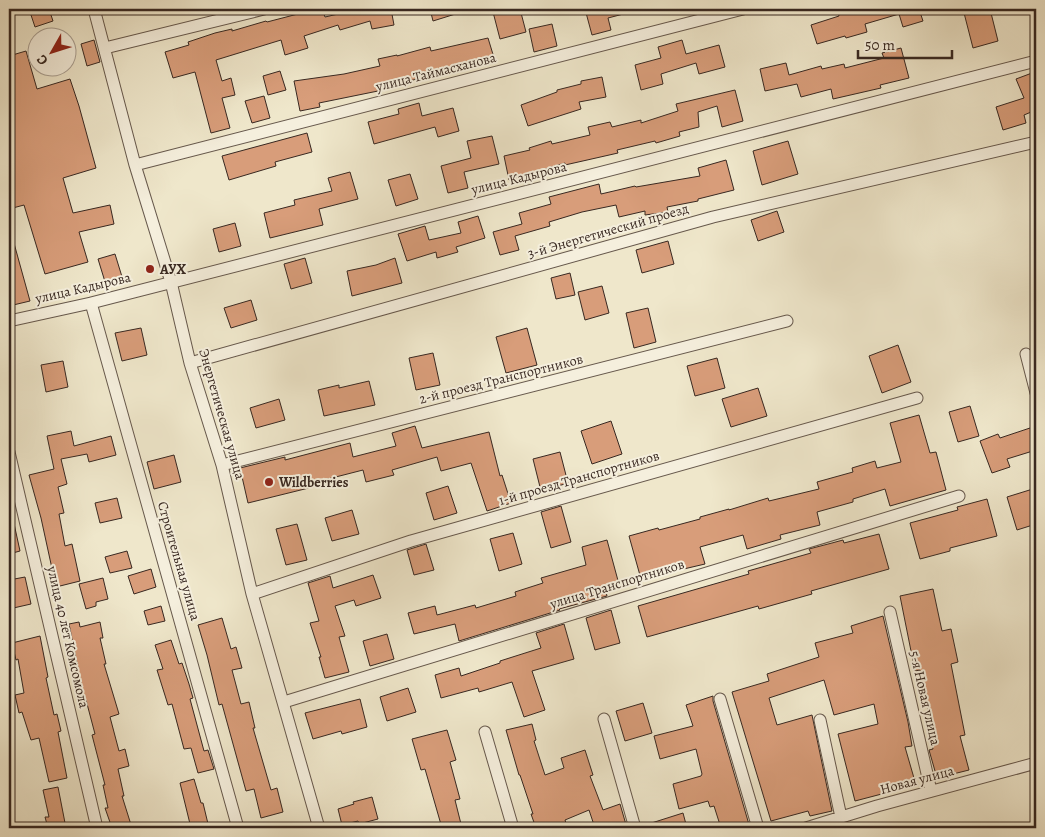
<svg xmlns="http://www.w3.org/2000/svg" width="1045" height="837" font-family="Alegreya,serif">
  <style>
    .building { fill: #d89d7a; stroke: #382821 }
    .lines { fill: none; stroke-linecap: round; stroke-linejoin: round }
    .street-casing { stroke: #66584c; stroke-width: 13 }
    .street { stroke: #f5efdd; stroke-width: 11 }
    .poi-dot { fill: #8f2418; stroke: #f5efdd; stroke-width: 2 }
    .labels { text-anchor: middle; dominant-baseline: central; stroke-width: 4; stroke-linejoin: round; paint-order: stroke }
    .street-label { font-size: 14px; fill: #382821; stroke: #f5efdd }
    .poi-label { font-size: 14px; font-weight: bold; fill: #382821; stroke: #f5efdd; text-anchor: start }
  </style>
  <rect width="100%" height="100%" fill="#efe7cb"/>
  <filter id="stains"><feTurbulence type="fractalNoise" baseFrequency=".004" numOctaves="4"/><feColorMatrix values="0 0 0 0 .2 0 0 0 0 .09 0 0 0 0 .02 0 0 0 .5 -.17"/></filter>
  <radialGradient id="worn" r=".72"><stop offset=".6" stop-color="#630" stop-opacity="0"/><stop offset="1" stop-color="#630" stop-opacity=".3"/></radialGradient>
  <path class="building" d="M29,9H49L53,21L35,27Z
    M317,9H322L325,17L347,12L346,9H391L394,25L372,29L370,21L340,30L338,25L304,36L308,48L285,55L281,40L216,60L222,81L231,78L235,95L222,98L230,128L211,133L195,72L173,78L165,52L189,45L188,42L215,33L232,29V31L266,21L267,22Z
    M430,9H465V11L433,21Z
    M505,9H520L526,32L500,39L493,12Z
    M585,9H631V12L608,18L611,30L592,35Z
    M844,9H919L923,21L903,27L899,14L865,24L867,32L846,38L845,36L817,44L811,25L839,16L838,11Z
    M963,9H990L998,41L973,48Z
    M552,24L557,46L534,52L529,29Z
    M488,38L495,61L446,75V73L417,80V79L378,89V91L319,103L320,107L300,111L294,81L344,74L380,66L378,59L397,55V56L430,47L431,51Z
    M94,40L100,62L87,66L81,44Z
    M682,40L686,54L719,45L725,67L699,74L696,63L661,74L663,84L641,90L635,65L661,58L658,47Z
    M901,48L909,78L880,85L881,88L833,99L831,89L801,97L797,84L765,91L760,69L786,63L789,75L821,66L822,69L844,64L845,68L884,58L882,53Z
    M26,51L37,89L70,79L79,106L96,168L63,178L73,213L110,205L114,224L79,232L88,262L45,274L24,205L9,209V56Z
    M280,71L286,90L268,95L263,76Z
    M1032,73L1036,88V110L1024,115L1026,123L1003,130L996,107L1024,98L1016,79Z
    M602,77L606,97L579,102L581,109L528,126L521,105L557,92V90L581,84V81Z
    M735,90L743,121L722,127L717,106L698,112L699,127L679,132L680,136L656,143L655,141L617,150L618,153L596,158L565,165V163L509,180L504,156L530,150L529,148L551,141L552,144L590,135L588,127L610,122L612,127L641,120V123L678,111L676,104Z
    M264,96L270,118L252,123L245,101Z
    M419,103L422,116L453,108L459,131L438,137L435,127L374,144L368,122L399,114L398,109Z
    M307,133L312,152L275,162L276,166L229,180L222,156Z
    M492,136L499,164L464,172L468,188L448,193L441,166L471,158L467,141Z
    M788,141L798,174L762,185L753,151Z
    M726,160L734,190L698,199V201L667,207L668,212L645,215V211L619,217L616,205L582,212L549,222L550,226L515,236L519,250L500,255L493,232L522,224L519,213L551,204L549,197L599,184L601,194L635,186L636,187L700,176L698,168Z
    M350,172L358,199L319,209L323,225L270,238L264,213L295,205L294,200L332,191L328,178Z
    M410,174L418,199L396,206L388,180Z
    M777,211L784,232L758,241L751,220Z
    M478,216L485,238L456,247L458,252L437,258L436,252L407,261L398,234L425,226L429,240L461,233L458,222Z
    M235,223L241,246L219,252L213,229Z
    M9,236H12L30,301L9,306Z
    M668,241L674,264L642,273L636,250Z
    M115,254L123,280L106,285L98,259Z
    M305,258L312,283L291,289L284,264Z
    M395,258L402,283L352,296L347,271L376,265Z
    M570,273L575,295L556,299L551,278Z
    M602,286L609,313L585,320L578,292Z
    M251,300L257,320L231,328L224,308Z
    M648,308L656,342L634,348L626,313Z
    M141,328L147,355L122,361L115,333Z
    M527,328L537,365L506,373L496,337Z
    M898,345L911,382L882,393L869,356Z
    M433,353L440,385L416,390L409,358Z
    M717,358L725,388L695,396L687,366Z
    M63,361L68,387L46,392L41,365Z
    M369,381L375,405L324,416L318,390L339,385V388Z
    M758,388L767,416L731,427L722,399Z
    M279,399L285,420L256,428L250,408Z
    M970,406L979,436L958,442L949,412Z
    M919,415L930,453L936,452L946,490L890,506L885,489L853,499V502L817,512L820,525L780,535L781,539L747,549L743,535L700,547L705,564L641,579L629,536L658,528L659,530L700,519V517L729,509V510L768,498L769,501L819,489L817,482L853,472L852,468L875,461L877,468L901,462L890,423Z
    M611,421L622,454L592,464L581,431Z
    M415,426L422,448L489,432L500,476L502,475L511,503L487,511L471,463L441,471L437,457L392,470L394,475L366,482L363,470L324,480L325,484L248,503L240,468L285,457V460L350,443L353,457L396,446L392,433Z
    M1036,426V450L1007,459L1010,467L992,473L980,441L998,434L1000,438Z
    M71,431L74,446L111,436L116,455L89,462L87,454L61,459L67,484L58,487L64,513L59,514L65,546L72,544L80,581L56,587L41,518L29,475L54,469L47,436Z
    M560,452L568,483L541,491L533,459Z
    M174,455L181,482L154,489L147,462Z
    M448,486L457,513L434,520L426,493Z
    M1036,488V524L1017,530L1007,497Z
    M117,498L122,518L100,523L95,503Z
    M987,499L997,536L950,548V551L920,559L910,523L958,510L957,507Z
    M561,506L571,542L551,548L541,512Z
    M352,510L359,534L332,541L325,518Z
    M13,519L20,551L9,554V520Z
    M297,524L307,560L286,565L276,529Z
    M513,533L522,564L499,571L490,539Z
    M879,534L889,569L811,591L812,594L759,609L758,606L647,637L638,606L749,574L748,571L811,553L809,549L832,543L843,540L844,543Z
    M607,540L620,588L606,592L607,596L559,609L560,610L459,641L455,624L414,634L408,613L435,606L437,615L475,605L476,608L516,596L515,592L543,583L541,578L586,565L582,547Z
    M426,544L434,570L414,575L407,550Z
    M127,551L132,568L110,573L105,557Z
    M151,569L156,587L134,594L128,576Z
    M373,575L381,598L356,606L354,600L335,606L345,636L339,637L349,672L325,678L319,657H321L310,623L319,621L308,583L330,576L333,588Z
    M25,577L31,604L9,609V580Z
    M103,578L108,599L96,602V606L86,609L79,584Z
    M933,589L942,631L951,629L958,662L951,664L965,735L960,736L969,770L937,778L929,750L933,749L926,714L929,713L920,670L915,671L900,596Z
    M161,606L165,621L148,625L144,611Z
    M611,610L620,643L595,650L586,618Z
    M883,616L908,722L912,746L905,747L916,785L855,801L838,734L878,724L874,704L834,715L824,680L769,698L777,725L812,715L832,811L810,816L808,811L771,821L732,692L769,681L767,674L819,657L815,643L853,633L851,626Z
    M222,618L231,649L236,647L242,668L232,670L241,704L249,702L255,728H253L271,790L277,788L283,812L261,818L254,789L246,791L222,704L219,705L207,655L198,625Z
    M79,622L80,627L100,622L103,638H100L106,664H104L119,714L110,717L119,751L125,749L129,766L118,769L124,796H122L132,828H112L105,808H108L103,785H105L92,735L95,734L86,700L84,701L79,684L81,683L69,624Z
    M564,624L574,659L532,671L545,710L524,717L512,682L479,692L478,688L441,698L435,675L459,668L461,676L500,663V661L541,648L536,633Z
    M387,634L394,659L370,666L363,641Z
    M40,636L48,677L46,678L54,715L57,714L61,731L58,732L67,778L49,782L39,738L31,740L22,712L19,713L15,695L24,693L18,659L16,660L12,643Z
    M171,640L179,664L182,663L189,684L193,698L190,699L204,751L208,750L214,769L198,773L191,748L184,749L172,704L168,705L157,670L163,669L155,645Z
    M408,688L416,712L387,721L380,697Z
    M713,696V701L750,828H721L714,806L710,807L708,801L679,809L673,784L701,776L702,774L696,749L660,759L654,736L693,726L686,705Z
    M360,699L367,727L342,734L341,731L313,739L305,713Z
    M643,703L652,733L625,741L616,711Z
    M532,724L536,740L534,741L545,775L564,768L561,758L585,750L593,775L590,776L603,810L620,804L627,828H595L589,810L565,820L566,823L546,828H536L531,814H533L520,775H519L506,730Z
    M447,730L456,760L450,762L460,799L455,800L462,828H442L425,769L421,770L412,739Z
    M194,779L201,803H203L209,828H191L180,783Z
    M58,787L66,828H48L45,817H49L43,790Z
    M372,797L378,819L359,824L358,821L342,825L338,809L354,804L353,802Z
    M683,813L687,828H642V826Z"/>
  <g class="lines">
    <defs>
      <path id="street" d="M94,9L135,165L171,282L190,363L222,465L252,594L319,828
        M105,48L264,9
        M135,165L743,9
        M91,303L238,828
        M9,321L91,303L1036,61
        M1026,354L1036,393
        M190,363L713,217L1036,142
        M9,452L97,828
        M222,465L787,321
        M252,594L411,541L917,398
        M890,612L931,791
        M720,699L758,828
        M284,702L959,496
        M604,719L635,828
        M820,720L841,817
        M485,732L513,828
        M806,828L877,806L1036,763"/>
    </defs>
    <use href="#street" class="street-casing"/>
    <use href="#street" class="street"/>
  </g>
  <g class="poi-dot">
    <circle cx="150" cy="269" r="5"/>
    <circle cx="269" cy="482" r="5"/>
  </g>
  <g class="labels">
    <g class="street-label">
      <text transform="translate(436 72) rotate(-14)">улица Таймасханова</text>
      <text transform="translate(519 178) rotate(-14)">улица Кадырова</text>
      <text transform="translate(608 231) rotate(-16)">3-й Энергетический проезд</text>
      <text transform="translate(83 288) rotate(-13)">улица Кадырова</text>
      <text transform="translate(501 379) rotate(-14)">2-й проезд Транспортников</text>
      <text transform="translate(222 414) rotate(74)">Энергетическая улица</text>
      <text transform="translate(579 478) rotate(-16)">1-й проезд Транспортников</text>
      <text transform="translate(179 561) rotate(74)">Строительная улица</text>
      <text transform="translate(617 584) rotate(-17)">улица Транспортников</text>
      <text transform="translate(68 637) rotate(77)">улица 40 лет Комсомола</text>
      <text transform="translate(925 698) rotate(77)">5-я Новая улица</text>
      <text transform="translate(917 780) rotate(-15)">Новая улица</text>
    </g>
    <g class="poi-label">
      <text x="160" y="269">АУХ</text>
      <text x="279" y="482">Wildberries</text>
    </g>
  </g>
  <rect width="1045" height="837" fill="none" stroke="#efe7cb" stroke-width="30"/>
  <rect x="10" y="10" width="1025" height="817" fill="none" stroke="#382821" stroke-width="2.5"/>
  <rect x="15" y="15" width="1015" height="807" fill="none" stroke="#382821"/>
  <g transform="translate(52 52) rotate(231)"><circle r="24" fill="#f5efdd" stroke="#a99f92"/>
  <path d="M0-4L9 19L0 12L-9 19Z" fill="#8f2418"/>
  <text y="-8" font-size="14" font-weight="bold" text-anchor="middle" fill="#382821">С</text>
  </g>
  <path d="M858 50v8h94v-8" fill="none" stroke="#382821" stroke-width="2.5"/>
  <text x="865" y="50" font-size="15" fill="#382821" stroke="#f5efdd" stroke-width="4" paint-order="stroke">50 m</text>
  <rect width="100%" height="100%" filter="url(#stains)"/>
  <rect width="100%" height="100%" fill="url(#worn)"/>
</svg>
